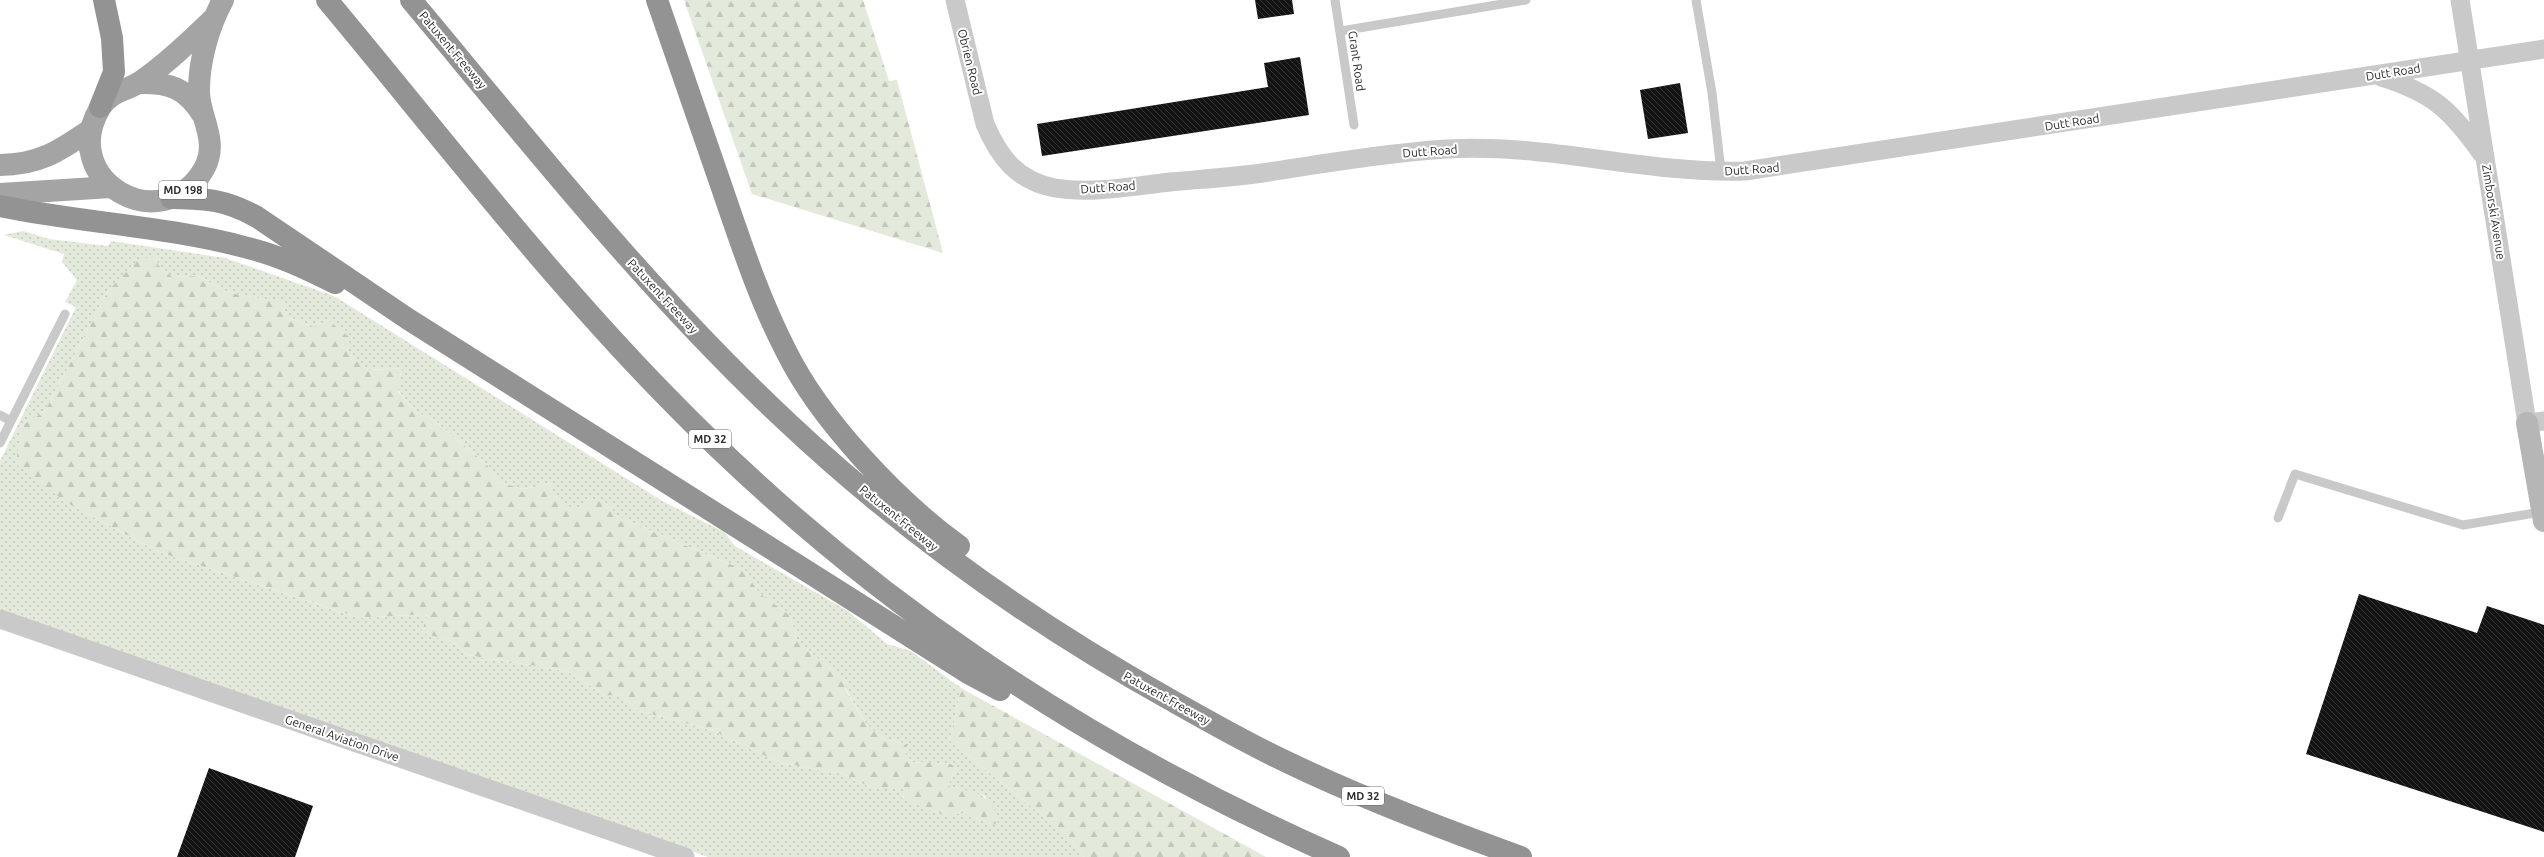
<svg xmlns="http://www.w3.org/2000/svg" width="2544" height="857" font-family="Ubuntu,sans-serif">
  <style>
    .grass { fill: url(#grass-dots); fill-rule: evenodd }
    .forest { fill: url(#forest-firs) }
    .building { fill: url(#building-back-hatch) }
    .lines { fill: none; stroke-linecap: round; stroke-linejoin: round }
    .lane { stroke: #c9c9c9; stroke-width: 9 }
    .street { stroke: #c9c9c9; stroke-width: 19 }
    .secondary { stroke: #b6b6b6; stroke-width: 22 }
    .primary { stroke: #a4a4a4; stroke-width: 22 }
    .highway { stroke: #939393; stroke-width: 22 }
    .labels { text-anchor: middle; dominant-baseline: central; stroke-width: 4; stroke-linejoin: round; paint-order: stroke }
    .shield { fill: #fff; stroke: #6b6b6b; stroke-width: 1 }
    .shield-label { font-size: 11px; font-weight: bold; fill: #2c2c2c }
    .street-label { font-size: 12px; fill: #2c2c2c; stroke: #fff }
  </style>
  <defs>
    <pattern id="grass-dots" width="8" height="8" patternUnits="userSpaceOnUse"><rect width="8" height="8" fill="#e3e9db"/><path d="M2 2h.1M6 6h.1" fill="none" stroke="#c3c8bc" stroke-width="1.8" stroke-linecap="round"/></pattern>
    <pattern id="forest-firs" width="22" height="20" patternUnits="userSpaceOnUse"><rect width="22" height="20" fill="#e3e9db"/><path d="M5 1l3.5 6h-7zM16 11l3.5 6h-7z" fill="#c3c8bc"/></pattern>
    <pattern id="building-back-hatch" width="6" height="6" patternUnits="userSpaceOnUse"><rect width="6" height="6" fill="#131313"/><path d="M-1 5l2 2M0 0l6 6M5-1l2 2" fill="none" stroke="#363636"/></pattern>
  </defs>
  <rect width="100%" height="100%" fill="#fff"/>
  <path class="grass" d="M23,231L49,239L108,246L111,241L225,258L334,296L664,502L724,532L735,546L848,611L887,644L911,651L961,688L950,741L1068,836L1084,857H708L0,610V461L76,307L65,302L77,280L62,262L64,254L4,235ZM158,265L172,277L198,276L230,293L286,303L283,316L314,327L328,320L348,337L347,353L368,370L402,368L397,389L416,412L434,420L487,465L499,482L523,489L553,483L550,494L579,513L616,516L744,570L759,593L790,615L798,643L848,682L845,688L867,725L886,740L908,744L905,754L912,762L951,764L956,768L948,786L985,796L993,825L963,813L943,815L902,798L911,787H870L843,774L778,762L712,730L639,711L619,694L606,696L567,671L467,655L456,644L422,632L427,614L360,618L159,552L67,503L21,426L45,411L108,291Z"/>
  <path class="forest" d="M684,0H863L889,81L897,80L943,253L752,194Z
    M158,257V265L172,277L198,276L230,293L287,303L283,316L314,327L328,320L349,337L347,353L368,370L402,368L397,390L416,412L434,420L487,465L499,482L523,489L553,483L550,494L579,512L589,498L610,504L616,516L744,570L759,593L790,615L798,643L848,682L845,689L867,725L886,740L908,744L905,754L912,762L951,764L956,768L948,786C974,793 992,791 998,822L993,825L963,813L943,815L902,799L910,787H870L843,774L778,762L712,730L639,711L619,694L606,696L567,671L467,655L456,644L422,632L427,614L360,618L159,552L67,503L16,464L21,426L45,411L108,291L140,258Z
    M961,688L1266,857H1084L1068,836L950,741Z"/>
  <path class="building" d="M1255,0H1292L1294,14L1258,19Z
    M1300,57L1309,115L1042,156L1037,124L1268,87L1264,63Z
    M1680,83L1688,133L1648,139L1640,90Z
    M2359,594L2477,633L2487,606L2544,625V832L2306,754Z
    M209,768L313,806L295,857H177Z"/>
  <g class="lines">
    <path class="lane" d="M1335,0L1354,125
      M1696,0L1712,93L1721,171
      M1341,31L1526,0
      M0,415L11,421
      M0,443L65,314
      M2278,518L2295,474L2463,525L2541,512"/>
    <path class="street" d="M955,0L985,124C999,157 1017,181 1055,188C1092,194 1133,186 1170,182C1203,179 1236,177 1269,172C1328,163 1387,153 1447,149C1547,143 1645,174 1745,171L2544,49
      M2460,0L2527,423L2544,421
      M2381,77C2433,93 2451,110 2482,154
      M0,619L685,857"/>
    <path class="secondary" d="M2527,423L2544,521"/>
    <path class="primary" d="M213,19C190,41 166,64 140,82C126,91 109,92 100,108C57,180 162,241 204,169C220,140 198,116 199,90C199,60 209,26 223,0
      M138,83C169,82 186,88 202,114
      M0,165C39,165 59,151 90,130
      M0,194L111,187"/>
    <path class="highway" d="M327,0C438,133 544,271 665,395C861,597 1082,744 1339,857
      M411,0C532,145 649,293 787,422C903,531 1031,622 1169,699C1208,721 1248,744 1289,763C1364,799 1443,829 1521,857
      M657,0C679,62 700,125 722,188C741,243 759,299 786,351C820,420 897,501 959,546
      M100,107L114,72L112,38L104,0
      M171,198C207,199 224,199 257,217L408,319L968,673L1000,690
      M0,206C82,223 167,226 248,248C278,255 307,269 335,283"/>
  </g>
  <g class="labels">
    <g class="shield">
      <rect x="159" y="181" width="48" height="18" rx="3"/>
      <rect x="689" y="430" width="42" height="18" rx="3"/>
      <rect x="1342" y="787" width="42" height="18" rx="3"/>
    </g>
    <g class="shield-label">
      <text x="183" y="190">MD 198</text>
      <text x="710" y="439">MD 32</text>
      <text x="1363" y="796">MD 32</text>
    </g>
    <g class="street-label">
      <text transform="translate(453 50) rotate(50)">Patuxent Freeway</text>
      <text transform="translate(1357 61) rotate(82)">Grant Road</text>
      <text transform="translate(970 62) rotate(76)">Obrien Road</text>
      <text transform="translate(2393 72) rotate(-9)">Dutt Road</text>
      <text transform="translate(2072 122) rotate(-9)">Dutt Road</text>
      <text transform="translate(1430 151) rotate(-4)">Dutt Road</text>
      <text transform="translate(1752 169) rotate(-4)">Dutt Road</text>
      <text transform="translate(1108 187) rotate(-4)">Dutt Road</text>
      <text transform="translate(2494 212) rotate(81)">Zimborski Avenue</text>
      <text transform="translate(663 296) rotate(47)">Patuxent Freeway</text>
      <text transform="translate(899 518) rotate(39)">Patuxent Freeway</text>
      <text transform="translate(1167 698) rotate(29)">Patuxent Freeway</text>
      <text transform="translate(342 738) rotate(19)">General Aviation Drive</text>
    </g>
  </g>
</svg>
